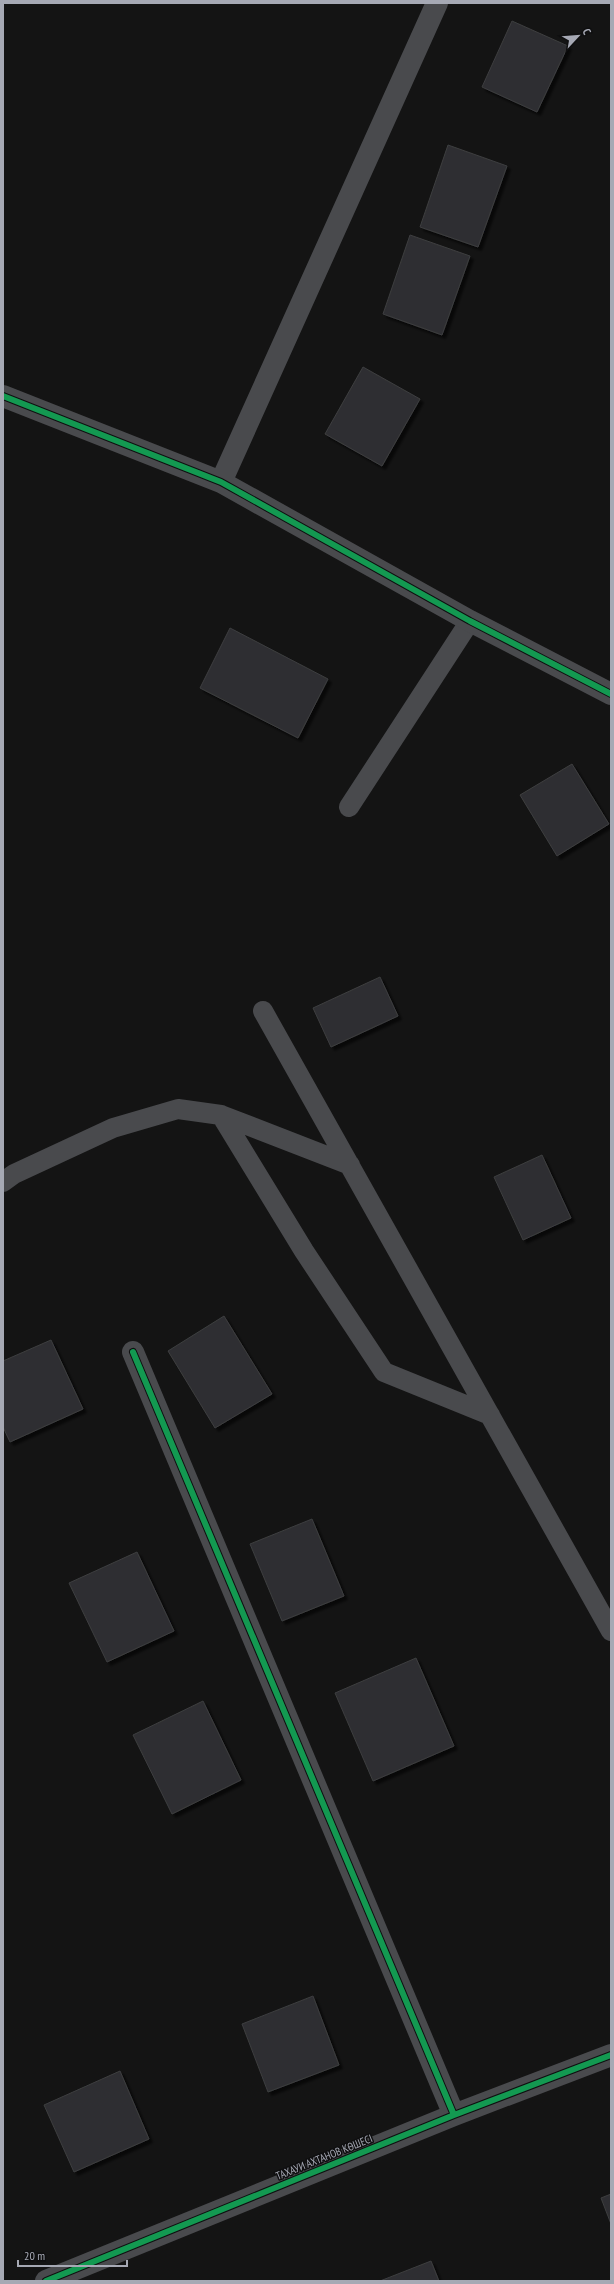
<svg xmlns="http://www.w3.org/2000/svg" width="614" height="2284" font-family="'PT Sans Narrow',sans-serif">
  <style>
    .building { fill: #2f2f30; stroke: #3d3e40; filter: url(#shadow) }
    .lines { fill: none; stroke-linecap: round; stroke-linejoin: round }
    .lane { stroke: #494a4d; stroke-width: 20 }
    .street { stroke: #494a4d; stroke-width: 22 }
    .cycleway-casing { stroke: #0f0f10; stroke-width: 8 }
    .cycleway { stroke: #139951; stroke-width: 6 }
    .labels { text-anchor: middle; dominant-baseline: central; stroke-width: 3; stroke-linejoin: round; paint-order: stroke }
    .street-label { font-size: 11px; fill: #a6a9b4; stroke: #0f0f10 }
  </style>
  <defs>
    <filter id="shadow"><feDropShadow dx="3.5" dy="3.5" stdDeviation="1" flood-color="#0009"/></filter>
  </defs>
  <rect width="100%" height="100%" fill="#141414"/>
  <path class="building" d="M512,21L568,46L537,112L482,87Z
    M448,145L507,166L478,247L420,227Z
    M410,235L470,256L442,335L383,314Z
    M363,367L420,399L382,466L325,434Z
    M230,628L328,679L298,738L200,688Z
    M572,764L609,824L557,856L520,795Z
    M380,977L398,1016L331,1047L313,1008Z
    M542,1155L571,1218L523,1240L494,1177Z
    M224,1316L272,1394L215,1428L168,1351Z
    M51,1340L83,1409L10,1442L3,1427V1361Z
    M312,1519L344,1596L282,1621L250,1544Z
    M137,1552L174,1631L107,1662L69,1583Z
    M416,1658L454,1746L373,1781L335,1693Z
    M203,1701L241,1780L172,1814L133,1735Z
    M313,1996L339,2065L268,2092L242,2024Z
    M120,2071L149,2139L74,2172L44,2105Z
    M611,2194V2224L601,2198Z
    M431,2261L439,2281H380Z"/>
  <g class="lines">
    <path class="lane" d="M349,807L470,621
      M263,1011L611,1631
      M221,1115L350,1165
      M3,1182L14,1174L113,1128L178,1109L221,1115L304,1251L384,1372L490,1415"/>
    <path class="street" d="M3,396L221,482L470,621L611,694
      M221,482L437,3
      M133,1352L454,2115
      M46,2281L454,2115L611,2055"/>
    <defs>
      <path id="cycleway" d="M3,396L221,482L470,621L611,694
        M133,1352L454,2115
        M46,2281L454,2115L611,2055"/>
    </defs>
    <use href="#cycleway" class="cycleway-casing"/>
    <use href="#cycleway" class="cycleway"/>
  </g>
  <g class="labels">
    <g class="street-label">
      <text transform="translate(324 2157) rotate(-22)">ТАХАУИ АХТАНОВ КӨШЕСІ</text>
    </g>
  </g>
  <rect width="614" height="2284" fill="none" stroke="#a6a9b4" stroke-width="8"/>
  <g transform="translate(578 36) rotate(64)" stroke="#0f0f10" stroke-width="3" paint-order="stroke">
  <path d="M0-3L7 15L0 10L-7 15Z" fill="#a6a9b4"/>
  <text y="-6" font-size="11" font-weight="bold" text-anchor="middle" fill="#a6a9b4">С</text>
  </g>
  <path d="M18 2260v6h109v-6" fill="none" stroke="#a6a9b4" stroke-width="2"/>
  <text x="24" y="2260" font-size="12" fill="#a6a9b4" stroke="#0f0f10" stroke-width="3" paint-order="stroke">20 m</text>
</svg>
